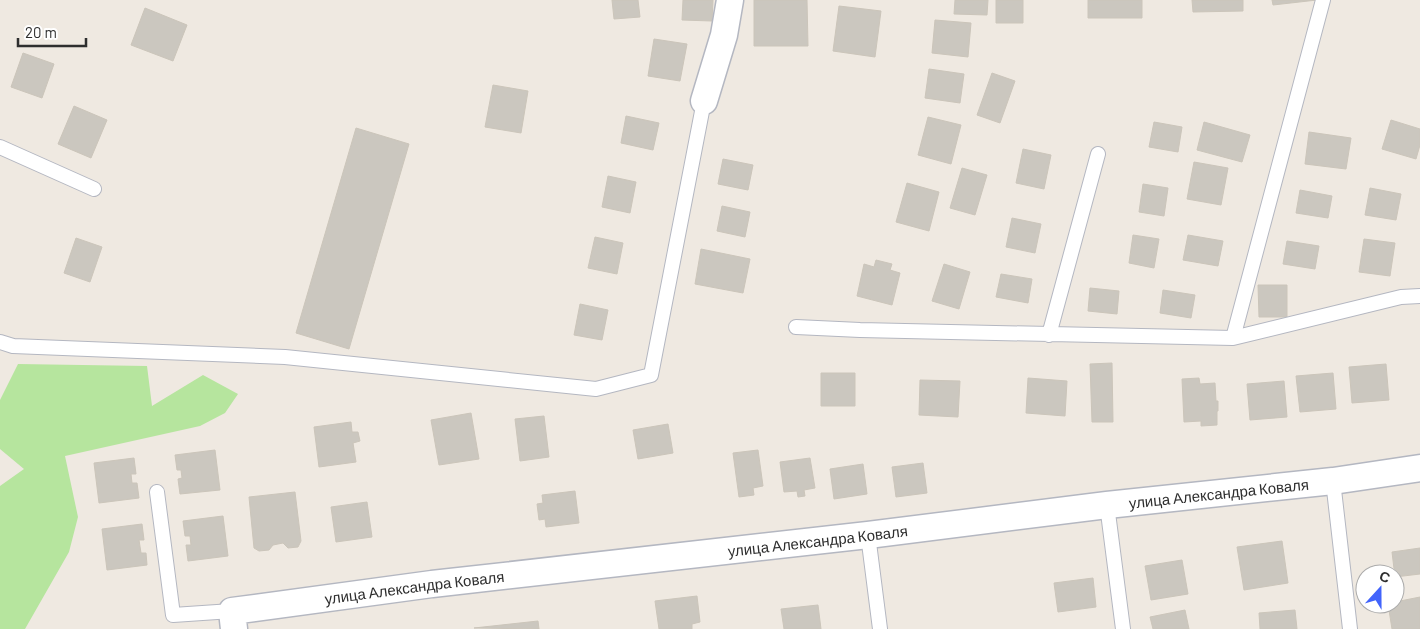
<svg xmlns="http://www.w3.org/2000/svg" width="1420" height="629" font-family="Barlow,sans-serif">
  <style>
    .green { fill: #b6e59e }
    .building { fill: #cbc7bf; stroke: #cbc5ba }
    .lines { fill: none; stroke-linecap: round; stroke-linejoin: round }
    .lane-casing { stroke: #b4b7c1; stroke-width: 16 }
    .street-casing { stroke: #b4b7c1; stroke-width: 29 }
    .lane { stroke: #fff; stroke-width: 14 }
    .street { stroke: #fff; stroke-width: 26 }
    .labels { text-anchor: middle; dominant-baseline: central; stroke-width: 4.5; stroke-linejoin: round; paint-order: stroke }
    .street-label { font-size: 15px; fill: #2e2e2e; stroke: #fff }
  </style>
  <rect width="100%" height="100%" fill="#efe9e1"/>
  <path class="green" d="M18,364L147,366L152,406L203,375L238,394L225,413L200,426L65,456L78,517L69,552L25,629H0V486L24,469L0,449V400Z"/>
  <path class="building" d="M612,0H638L640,17L614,19Z
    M683,0H713L712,21L682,20Z
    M754,0H807L808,46H754Z
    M955,0H988L987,15L954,14Z
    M996,0H1023V23H996Z
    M1088,0H1142V18H1088Z
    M1192,0H1243V11L1193,12Z
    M1272,0H1317L1273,5Z
    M839,6L881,11L875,57L833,51Z
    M145,8L187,25L173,61L131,45Z
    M935,20L971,23L968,57L932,53Z
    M654,39L687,44L680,81L648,76Z
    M23,53L54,64L42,98L11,87Z
    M929,69L964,74L960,103L925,98Z
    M992,73L1015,81L1000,123L977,115Z
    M493,85L528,91L521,133L485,127Z
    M74,106L107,120L91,158L58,144Z
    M626,116L659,123L653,150L621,143Z
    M928,117L961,125L951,164L918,155Z
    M1391,120L1420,129V145L1416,159L1382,149Z
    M1154,122L1182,127L1178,152L1149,147Z
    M1204,122L1250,135L1242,162L1197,150Z
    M356,128L409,144L349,349L296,333Z
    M1309,132L1351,138L1346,169L1305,164Z
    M1023,149L1051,155L1044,189L1016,183Z
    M723,159L753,165L748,190L718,184Z
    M1194,162L1228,168L1221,205L1187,199Z
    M962,168L987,175L975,215L950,208Z
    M608,176L636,182L630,213L602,207Z
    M907,183L939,192L929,231L896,222Z
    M1143,184L1168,188L1164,216L1139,212Z
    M1370,188L1401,194L1396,220L1365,215Z
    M1300,190L1332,196L1328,218L1296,213Z
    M722,206L750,212L745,237L717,231Z
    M1012,218L1041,224L1035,253L1006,247Z
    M1133,235L1159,239L1154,268L1129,263Z
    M1188,235L1223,241L1218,266L1183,260Z
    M595,237L623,243L617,274L588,268Z
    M76,238L102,247L90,282L64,273Z
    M1364,239L1395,243L1390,276L1359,272Z
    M1287,241L1319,246L1315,269L1283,264Z
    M701,249L750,259L743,293L695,284Z
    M876,260L892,264L890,270L900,273L892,305L857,296L864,264L874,267Z
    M944,264L970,272L959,309L932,301Z
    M1001,274L1032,279L1028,303L996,297Z
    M1258,285H1287V317H1259Z
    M1090,288L1119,291L1117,314L1088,311Z
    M1163,290L1195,295L1191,318L1160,313Z
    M580,304L608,310L602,340L574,335Z
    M1112,363L1113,422H1092L1090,364Z
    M1386,364L1389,400L1352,403L1349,367Z
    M821,373H855V406H821Z
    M1333,373L1336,409L1300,412L1296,376Z
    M1028,378L1067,381L1065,416L1026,413Z
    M1199,378L1200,384L1215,383L1216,401H1218V411H1217V425L1201,426V421L1184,422L1182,379Z
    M920,380L960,381L958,417L919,415Z
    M1284,381L1287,417L1250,420L1247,384Z
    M471,413L479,459L439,465L431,420Z
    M544,416L549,457L520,461L515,419Z
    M351,422L352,432H358L360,441L353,443L356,462L319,467L314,427Z
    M668,424L673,453L638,459L633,430Z
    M215,450L220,490L180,494L178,479L182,478L181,470H177L175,455Z
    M758,450L763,486L753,488L754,495L739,497L733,453Z
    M134,458L136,474H131L132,483H137L139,498L99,503L94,463Z
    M810,458L815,488L804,490L805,496L798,497L797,491L784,492L780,462Z
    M923,463L927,493L896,497L892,467Z
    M863,464L867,494L834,499L830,469Z
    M575,491L579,523L546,527L545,519L539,520L537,504L543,503L542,495Z
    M295,492L301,541L298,547L288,548L283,543L273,545L269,550L259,551L254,548L249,497Z
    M367,502L372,537L336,542L331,507Z
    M223,516L228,556L188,561L186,545H191L190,536H185L183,521Z
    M142,524L144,540H139L141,553H146L147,565L107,570L102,529Z
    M1282,541L1288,583L1244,590L1237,547Z
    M1420,548V574L1395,577L1392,552Z
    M1182,560L1188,594L1151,600L1145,566Z
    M1093,578L1096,607L1058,612L1054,583Z
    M697,596L700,622L692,624V629H659L655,601Z
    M1420,597V629H1392L1388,604H1395V602Z
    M818,605L821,629H784L781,609Z
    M1185,610L1189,629H1153L1150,617Z
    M1295,610L1297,629H1260L1259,613Z
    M538,621L539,629L474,628Z"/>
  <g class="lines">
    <defs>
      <path id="lane" d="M0,147L94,189
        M796,327L860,330L1233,338L1401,297L1420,296
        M1049,335L1098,154
        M1233,338L1323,0
        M0,342L13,346L285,357L596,389L651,375L704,101
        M1333,481L1350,629
        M157,492L173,615L232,611
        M1107,505L1123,629
        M868,535L880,629"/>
      <g id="street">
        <path d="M704,101L724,35L730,0"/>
        <path id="s1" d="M234,629L232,611L432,584L868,535L1107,505L1333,481L1420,468"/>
      </g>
    </defs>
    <use href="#lane" class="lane-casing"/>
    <use href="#street" class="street-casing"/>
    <use href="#lane" class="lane"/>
    <use href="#street" class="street"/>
  </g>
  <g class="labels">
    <g class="street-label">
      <text stroke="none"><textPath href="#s1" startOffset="1012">улица Александра Коваля</textPath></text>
      <text stroke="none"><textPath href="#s1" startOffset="608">улица Александра Коваля</textPath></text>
      <text stroke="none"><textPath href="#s1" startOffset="202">улица Александра Коваля</textPath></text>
    </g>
  </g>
  <g transform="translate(1380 589) rotate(21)"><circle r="24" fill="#ffffff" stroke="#ababab"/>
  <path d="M0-4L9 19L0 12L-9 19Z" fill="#4264fb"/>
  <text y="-8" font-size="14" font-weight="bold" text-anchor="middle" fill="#2e2e2e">С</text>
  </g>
  <path d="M18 38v8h68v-8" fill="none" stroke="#2e2e2e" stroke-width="2.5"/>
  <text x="25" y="38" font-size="15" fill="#2e2e2e" stroke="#ffffff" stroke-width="4" paint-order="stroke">20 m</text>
</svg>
